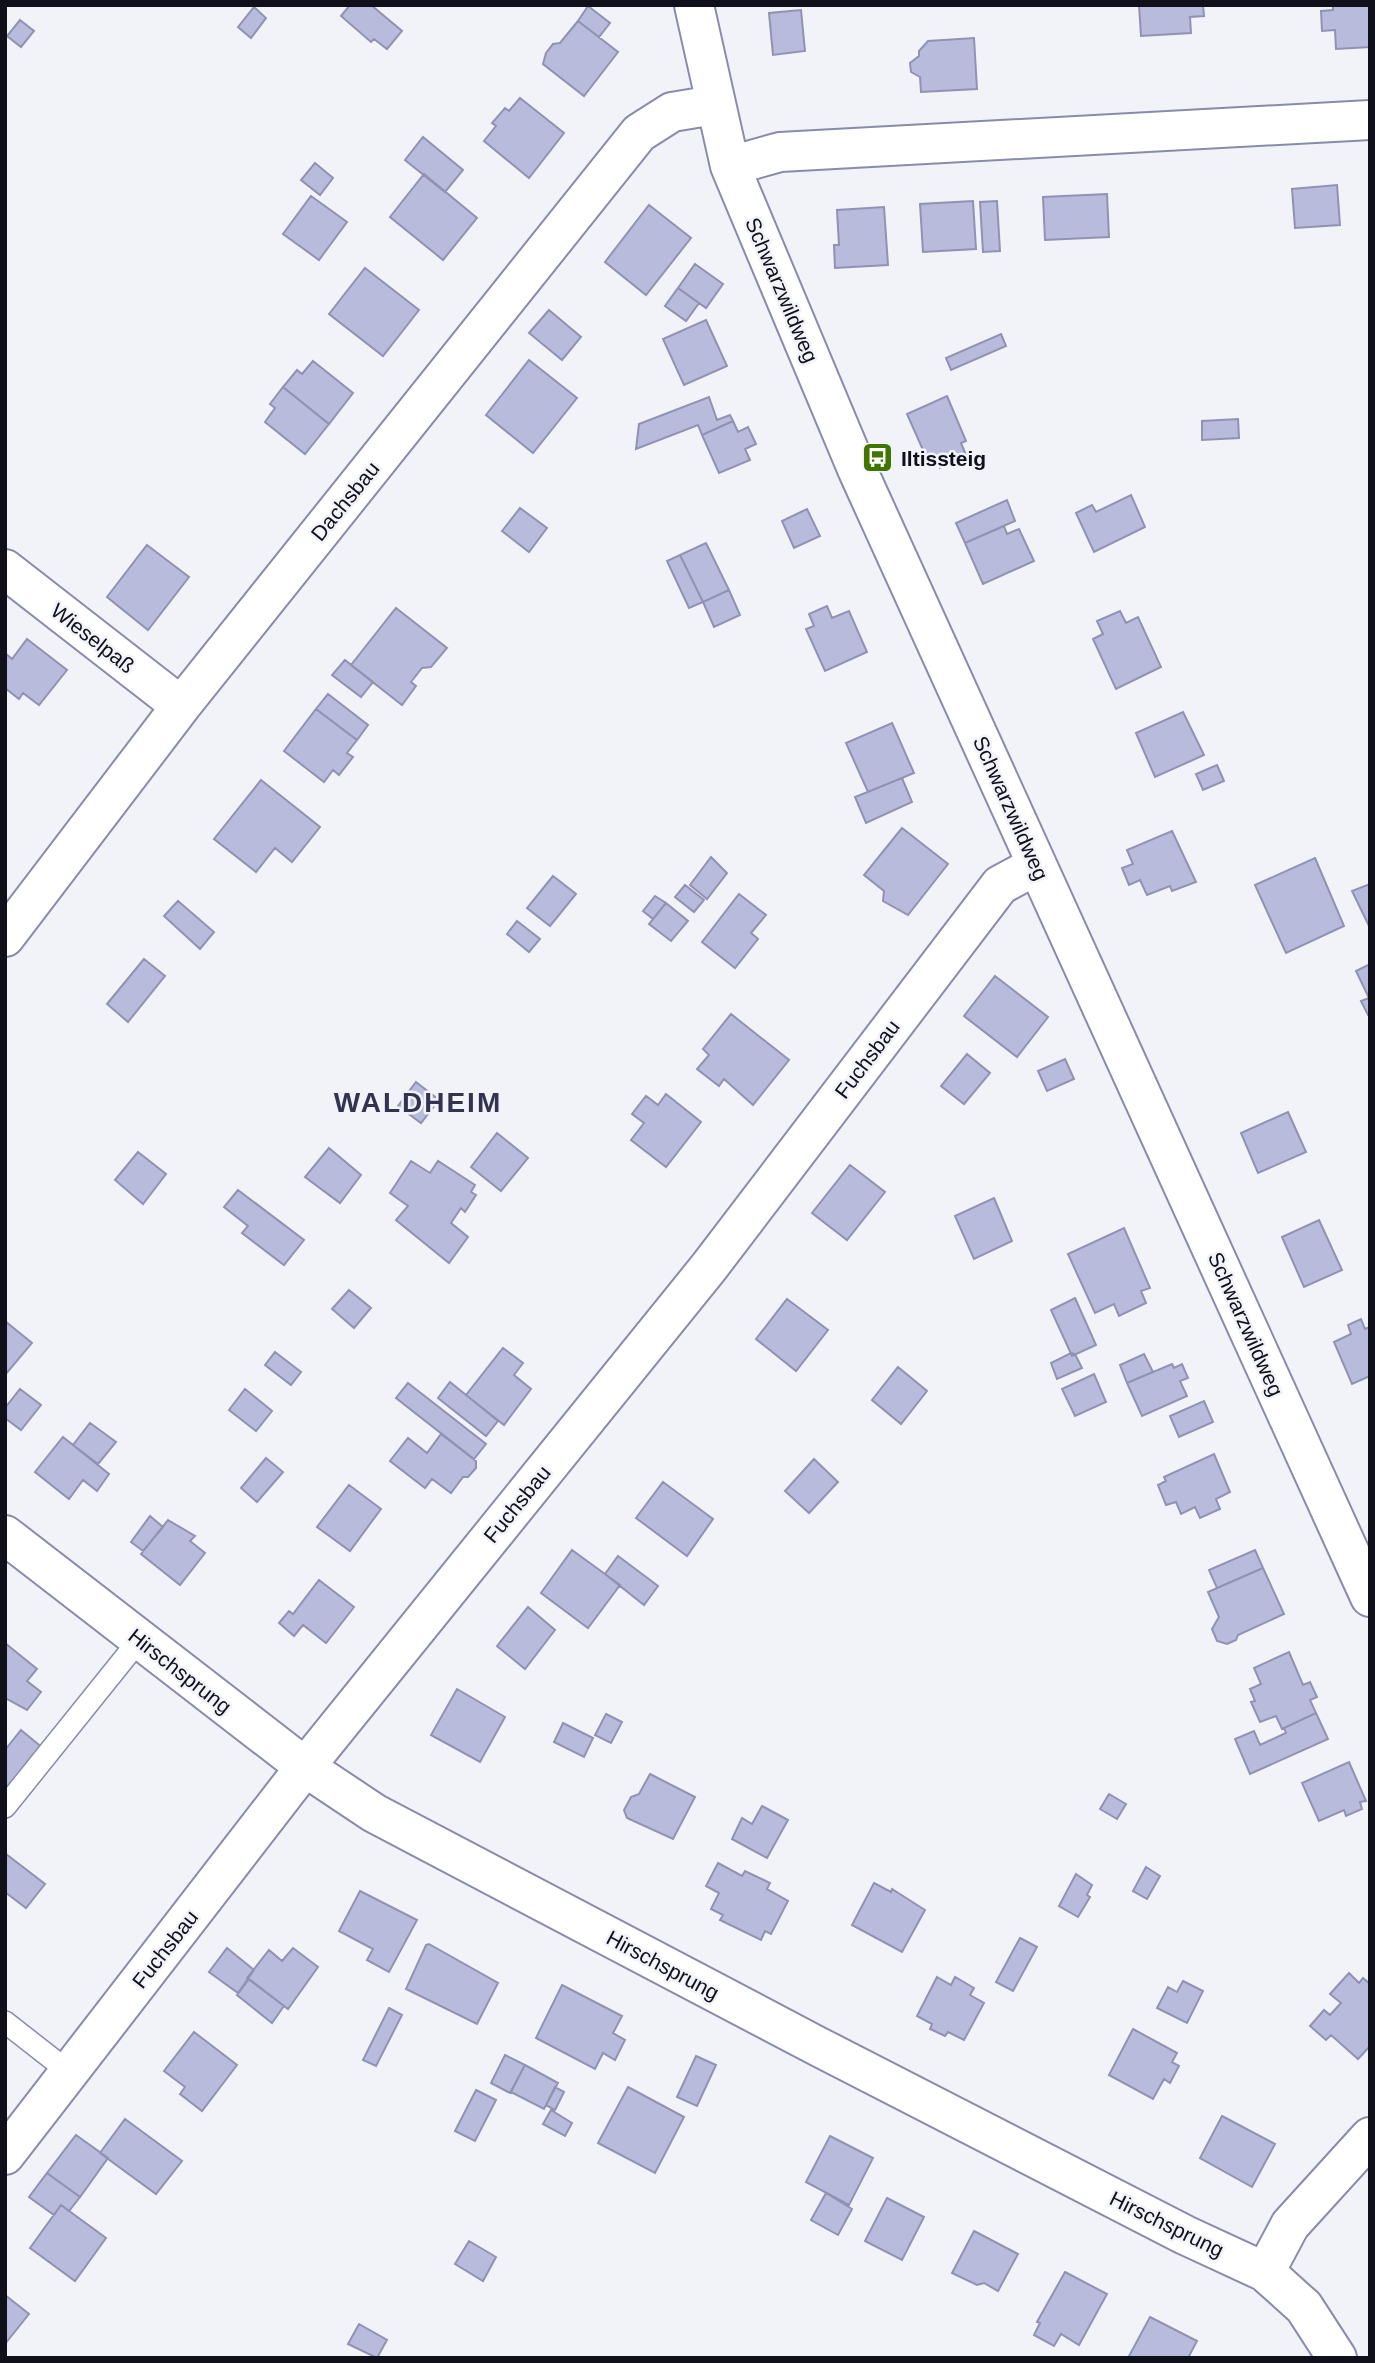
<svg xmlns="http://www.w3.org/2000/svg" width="1375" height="2363" font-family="Arial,sans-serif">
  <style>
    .building { fill: #b9bbdd; stroke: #9192b3; stroke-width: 2 }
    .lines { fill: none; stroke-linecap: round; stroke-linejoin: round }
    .service-casing { stroke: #898bab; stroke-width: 24 }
    .minor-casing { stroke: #898bab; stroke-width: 42 }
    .service { stroke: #fff; stroke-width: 21 }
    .minor { stroke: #fff; stroke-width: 38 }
    .labels { text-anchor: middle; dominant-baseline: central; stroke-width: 5; stroke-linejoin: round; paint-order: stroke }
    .street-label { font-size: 21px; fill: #10101b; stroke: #f2f2f9 }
    .poi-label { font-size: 21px; font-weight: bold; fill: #10101b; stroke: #f2f2f9; text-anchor: start }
    .district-label { font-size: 28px; font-weight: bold; letter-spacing: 2px; fill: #33334f; stroke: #f2f2f9 }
  </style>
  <rect width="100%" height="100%" fill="#f2f2f9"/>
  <path class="building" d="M350,5H371L402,31L387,49L374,39L371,42L341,16Z
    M1139,5H1203L1204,16L1190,17L1191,33L1141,36Z
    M1333,5H1370V47L1336,49L1335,30L1322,31L1321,11L1333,10Z
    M588,6L610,23L599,37L578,21Z
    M254,7L266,18L251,38L238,27Z
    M801,10L805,51L773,55L769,13Z
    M20,20L34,31L21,47L7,36Z
    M578,21L618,52L584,96L543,64L546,53L553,44L560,43Z
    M974,38L977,89L921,92L920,77L911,72L910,63L919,56V51L928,41Z
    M520,98L564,133L529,178L484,141L496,126L492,123L505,108L509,111Z
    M423,137L463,170L445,192L405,160Z
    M315,163L333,178L320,195L301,180Z
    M424,174L477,218L443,260L390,217Z
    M1337,185L1340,225L1295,228L1292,189Z
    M1107,194L1109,237L1045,240L1043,197Z
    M311,196L347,222L319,260L283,234Z
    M973,201L976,249L923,252L920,204Z
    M997,201L1000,251L983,252L980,202Z
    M649,205L691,238L646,295L605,262Z
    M884,207L888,265L835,268L834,245H839L837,210Z
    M695,264L723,284L706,308L678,288Z
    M365,268L419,310L383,356L329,314Z
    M678,288L699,303L686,321L665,306Z
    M549,310L581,337L562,360L529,333Z
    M706,320L727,366L684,385L663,339Z
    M1001,334L1006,346L951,370L946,358Z
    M529,360L577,398L533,453L486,415Z
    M313,361L353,393L329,424L283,387L297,370L302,374Z
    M283,387L329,424L305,454L265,422L275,408L270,404Z
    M947,396L966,441L961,443L966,455L940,468L934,455L927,459L907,414Z
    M709,397L717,420L730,415L733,421L702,435L698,425L636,449L639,424Z
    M1238,419L1239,438L1202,440V421Z
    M733,421L738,432L748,427L756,444L745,449L750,460L719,473L702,435Z
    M1131,495L1145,527L1094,552L1076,513L1092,505L1096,512Z
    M1007,500L1015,521L965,543L956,523Z
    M520,508L547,528L529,552L502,531Z
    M807,509L820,536L794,548L782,521Z
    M1004,526L1007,534L1019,529L1034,561L983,584L965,543Z
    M706,543L729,590L703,602L680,555Z
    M147,545L189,577L148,630L107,597Z
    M680,555L703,602L689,608L667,561Z
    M729,590L740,615L714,627L703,602Z
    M827,606L832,618L849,611L867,652L825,671L806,629L814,626L809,614Z
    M396,608L447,648L431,667L422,668L411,682L416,686L402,705L351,665Z
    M1120,611L1126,623L1138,617L1161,667L1116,689L1093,639L1103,634L1097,621Z
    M27,639L67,670L39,705L23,693L19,699L5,688V653L12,659Z
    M345,660L373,682L361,697L332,675Z
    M328,694L368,725L357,740L316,709Z
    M316,709L357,740L347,753L353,757L339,775L333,770L324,782L284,751Z
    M1183,712L1204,755L1155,777L1136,733Z
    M892,723L914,773L868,792L846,743Z
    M1217,765L1224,781L1203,790L1196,774Z
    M902,778L912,802L866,823L855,797Z
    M261,780L320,827L292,862L275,848L256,872L214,839Z
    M902,828L948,864L908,915L883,901L884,891L864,875Z
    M1172,831L1196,882L1172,891L1170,886L1147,895L1140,880L1129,885L1122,868L1133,864L1127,850Z
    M711,857L727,873L707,899L690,885Z
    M1315,858L1344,926L1286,953L1255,885Z
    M553,876L576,894L550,926L527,908Z
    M1370,884V928L1352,891Z
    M685,885L704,900L694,912L675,897Z
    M739,894L766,915L751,933L758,939L735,968L702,942Z
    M655,896L666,903L653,919L643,911Z
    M178,901L214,932L200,949L164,916Z
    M666,903L688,921L671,941L649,924Z
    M517,921L540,939L529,952L507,934Z
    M144,959L165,976L128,1022L107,1004Z
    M1370,964V1014L1368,1015L1361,1001L1369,998L1356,971Z
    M995,976L1048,1017L1017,1057L964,1016Z
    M731,1014L789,1060L753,1105L724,1079L719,1086L697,1069L709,1055L703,1049Z
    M967,1054L990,1073L964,1104L941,1086Z
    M1065,1059L1074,1079L1047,1091L1038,1071Z
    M416,1082L439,1100L421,1123L398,1106Z
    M666,1094L701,1122L666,1167L631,1140L644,1123L632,1114L646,1096L658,1105Z
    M1288,1112L1306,1152L1258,1173L1241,1133Z
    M497,1133L528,1158L501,1191L471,1167Z
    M329,1148L361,1175L340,1203L305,1177Z
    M138,1152L166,1174L143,1204L115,1180Z
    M411,1161L430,1173L438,1161L475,1185L471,1192L476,1195L465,1212L461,1208L451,1223L468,1237L449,1263L396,1220L408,1206L390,1193Z
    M850,1165L885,1192L847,1240L812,1213Z
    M238,1190L304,1240L284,1265L242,1233L248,1226L224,1207Z
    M994,1198L1012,1241L974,1259L955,1216Z
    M1319,1220L1342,1270L1304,1287L1282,1237Z
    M1124,1228L1150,1288L1141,1291L1146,1303L1119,1316L1114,1304L1095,1313L1068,1254Z
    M349,1290L371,1308L354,1328L332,1309Z
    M1075,1298L1096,1345L1072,1356L1051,1310Z
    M787,1299L828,1330L796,1371L756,1339Z
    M1361,1319L1365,1329L1370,1327V1376L1352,1384L1334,1342L1351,1334L1348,1325Z
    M5,1321L32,1343L5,1375Z
    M503,1348L523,1363L514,1375L531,1389L504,1425L466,1395Z
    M275,1352L301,1372L291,1385L265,1365Z
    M1071,1353L1075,1354L1082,1368L1057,1379L1051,1363Z
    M1144,1354L1153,1372L1127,1383L1120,1365Z
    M1172,1364L1174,1368L1182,1364L1188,1378L1180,1381L1187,1396L1142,1416L1127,1383Z
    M898,1367L927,1391L901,1424L872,1400Z
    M1094,1374L1106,1402L1075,1416L1062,1389Z
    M450,1382L498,1421L486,1436L438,1398Z
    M408,1383L486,1444L474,1459L396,1398Z
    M20,1389L41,1405L21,1430L5,1418V1408Z
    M245,1389L272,1411L256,1431L229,1410Z
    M1204,1401L1213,1422L1179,1437L1170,1416Z
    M90,1423L116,1442L98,1464L73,1445Z
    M441,1434L476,1461V1468L468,1477H463L451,1493L432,1479L425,1488L390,1461L408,1438L427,1453Z
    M63,1437L109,1474L97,1491L83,1480L69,1499L35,1472Z
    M1214,1454L1230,1492L1216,1499L1220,1509L1200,1518L1195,1507L1181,1514L1176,1502L1166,1505L1158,1485L1166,1481L1164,1477Z
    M266,1458L283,1472L257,1502L241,1488Z
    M814,1459L838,1482L809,1513L785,1491Z
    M663,1482L713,1519L687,1556L636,1518Z
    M349,1485L381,1509L350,1551L317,1527Z
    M150,1516L163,1527L143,1551L131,1542Z
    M168,1520L195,1536L190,1541L205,1553L180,1585L141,1554Z
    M572,1550L620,1585L588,1628L541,1593Z
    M1255,1550L1263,1568L1217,1588L1209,1570Z
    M618,1556L658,1586L644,1605L605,1574Z
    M1263,1568L1284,1614L1238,1635L1236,1640L1227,1644L1217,1641L1212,1629L1219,1617L1208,1592Z
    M319,1580L354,1607L326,1643L303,1625L294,1636L279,1623L289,1611L293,1614Z
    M528,1607L555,1630L525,1669L497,1646Z
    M5,1643L37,1669L27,1681L41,1692L27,1710L5,1698Z
    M1289,1652L1303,1685L1310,1682L1317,1697L1310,1700L1316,1713L1282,1729L1276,1716L1260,1722L1251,1702L1255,1701L1250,1689L1261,1684L1254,1668Z
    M457,1689L505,1717L480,1762L431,1735Z
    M1316,1713L1328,1739L1250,1774L1235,1739L1254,1731L1260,1745L1286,1733L1284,1728Z
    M606,1714L622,1722L611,1743L595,1735Z
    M563,1723L593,1738L584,1757L554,1742Z
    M21,1730L44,1749L5,1791V1750Z
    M1349,1762L1366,1801L1360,1802L1362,1809L1346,1816L1344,1810L1319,1821L1302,1783Z
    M650,1774L695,1797L673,1839L627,1818L624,1810L631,1797L639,1794Z
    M1109,1794L1126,1804L1117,1819L1100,1809Z
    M762,1806L788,1820L767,1858L732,1839L742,1818L752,1824Z
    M6,1854L45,1884L26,1908L5,1892Z
    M718,1863L742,1876L745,1871L770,1883L767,1889L788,1901L771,1934L765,1931L761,1940L720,1920L723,1915L711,1909L719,1893L706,1886Z
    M1146,1867L1160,1876L1147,1899L1133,1891Z
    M1076,1874L1092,1885L1087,1895L1090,1897L1078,1917L1059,1906Z
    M874,1883L891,1892L892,1889L925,1910L902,1952L852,1925Z
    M360,1891L417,1920L389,1972L367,1960L373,1949L339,1931Z
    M1020,1938L1037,1947L1013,1991L996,1982Z
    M429,1944L498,1983L477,2024L406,1989L426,1945Z
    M227,1948L254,1970L238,1993L209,1972Z
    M293,1948L318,1967L288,2009L247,1978L269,1950L282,1961Z
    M1349,1973L1359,1983L1363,1978L1370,1984V2046L1358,2059L1331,2035L1326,2040L1310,2026L1324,2010L1330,2015L1341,2003L1330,1994Z
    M937,1977L951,1985L955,1977L974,1988L970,1995L984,2003L964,2040L948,2032L945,2036L930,2029L932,2024L917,2016Z
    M249,1979L284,2006L272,2023L237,1995Z
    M1183,1981L1203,1991L1187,2023L1157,2008L1168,1987L1177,1992Z
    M562,1985L622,2016L613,2033L625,2040L615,2060L603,2053L595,2069L536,2038Z
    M389,2008L402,2015L376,2066L363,2060Z
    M1133,2029L1177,2053L1172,2062L1179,2066L1170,2083L1164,2079L1153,2099L1109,2075Z
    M194,2032L237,2065L202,2111L180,2094L185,2087L164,2071Z
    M505,2055L525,2065L510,2093L491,2083Z
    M696,2056L716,2065L697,2106L677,2097Z
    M525,2065L558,2083L544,2109L511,2092Z
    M555,2087L564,2092L555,2110L546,2105Z
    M628,2087L684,2117L655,2173L598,2143Z
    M476,2090L496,2100L475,2141L455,2131Z
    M551,2110L572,2123L565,2136L543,2124Z
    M1222,2116L1275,2144L1252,2187L1200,2158Z
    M125,2119L182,2161L156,2194L100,2153Z
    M76,2135L108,2158L80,2197L47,2173Z
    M830,2136L873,2158L849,2205L806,2182Z
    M47,2173L80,2197L69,2211L61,2205L54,2215L29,2197Z
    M826,2193L852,2209L838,2235L811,2220Z
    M887,2198L924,2217L902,2260L865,2241Z
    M61,2205L106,2238L75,2281L30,2248Z
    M974,2231L1018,2254L998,2291L984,2283L977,2285L952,2273Z
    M469,2241L496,2257L483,2281L455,2264Z
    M1065,2272L1107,2294L1079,2345L1061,2334L1054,2346L1034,2335L1040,2323L1037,2322Z
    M5,2295L29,2314L5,2344Z
    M1150,2317L1197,2341L1188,2358H1128Z
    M359,2324L387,2340L377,2358L348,2344Z"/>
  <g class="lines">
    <defs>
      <path id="service" d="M5,1807L140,1639
        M5,2022L69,2072"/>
      <path id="minor" d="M694,5L730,166L857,469L1370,1597
        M730,166L780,152L1370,120
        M5,569L181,706
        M5,937L181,706L639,133L672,112L714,105
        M5,1535L305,1767L374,1813L819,2047L1185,2235L1265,2272L1304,2307L1337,2358
        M5,2155L305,1767L709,1267L1000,885L1037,865
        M1265,2272L1290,2225L1370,2137"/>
    </defs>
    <use href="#service" class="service-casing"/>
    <use href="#minor" class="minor-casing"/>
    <use href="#service" class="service"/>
    <use href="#minor" class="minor"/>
  </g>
  <defs>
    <symbol id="bus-square" viewBox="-11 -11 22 22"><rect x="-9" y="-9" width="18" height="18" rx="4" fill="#407500" stroke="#f2f2f9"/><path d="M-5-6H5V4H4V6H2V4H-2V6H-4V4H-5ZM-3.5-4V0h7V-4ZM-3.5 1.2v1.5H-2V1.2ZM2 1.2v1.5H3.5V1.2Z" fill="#fff"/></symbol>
  </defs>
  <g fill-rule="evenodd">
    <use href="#bus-square" x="860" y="440" width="35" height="35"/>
  </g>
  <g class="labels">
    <g class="street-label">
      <text transform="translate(782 290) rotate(67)">Schwarzwildweg</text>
      <text transform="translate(345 501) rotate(-51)">Dachsbau</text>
      <text transform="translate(93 638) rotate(38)">Wieselpaß</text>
      <text transform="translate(1011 808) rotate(66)">Schwarzwildweg</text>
      <text transform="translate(867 1059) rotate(-53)">Fuchsbau</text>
      <text transform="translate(1246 1324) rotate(66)">Schwarzwildweg</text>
      <text transform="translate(517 1504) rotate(-51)">Fuchsbau</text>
      <text transform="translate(180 1671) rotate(38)">Hirschsprung</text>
      <text transform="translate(165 1949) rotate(-52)">Fuchsbau</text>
      <text transform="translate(663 1965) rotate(28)">Hirschsprung</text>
      <text transform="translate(1167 2224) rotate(26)">Hirschsprung</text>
    </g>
    <g class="poi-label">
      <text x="901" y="458">Iltissteig</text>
    </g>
    <g class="district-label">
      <text x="418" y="1102">WALDHEIM</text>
    </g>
  </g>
  <rect width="1375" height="2363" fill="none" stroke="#10101b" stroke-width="14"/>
</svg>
